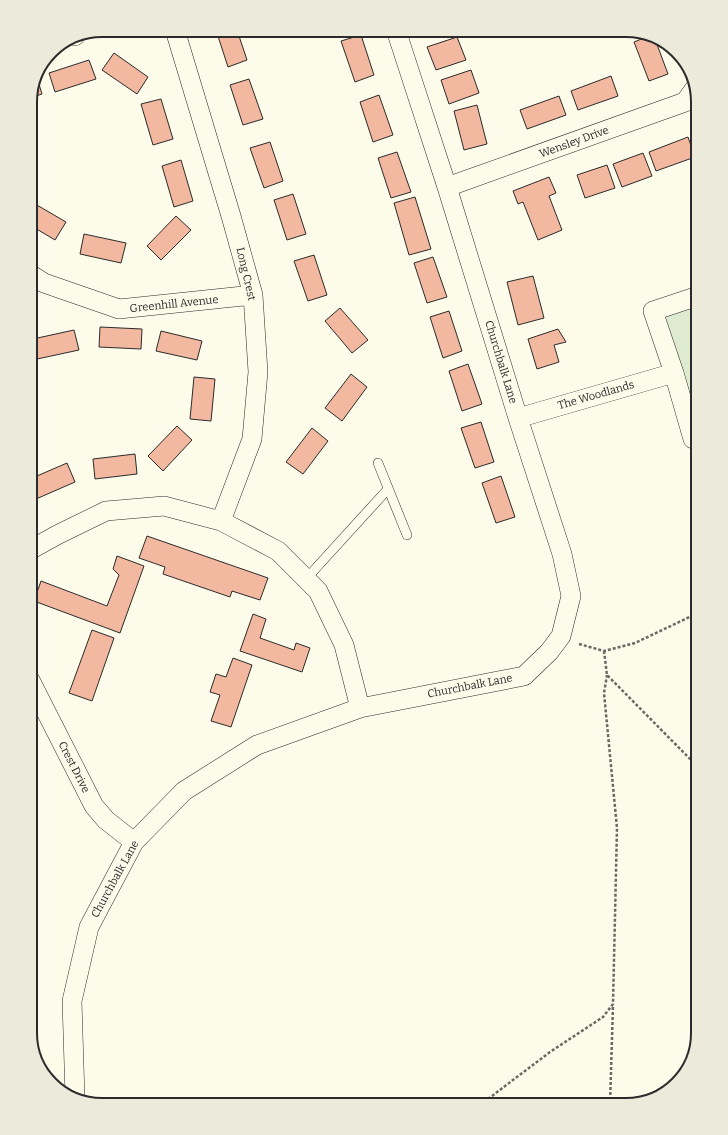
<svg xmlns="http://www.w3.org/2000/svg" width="728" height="1135" font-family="Bitter,serif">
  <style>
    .green { fill: #deebd1; stroke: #74746e }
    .building { fill: #f2b8a0; stroke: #2b2b2b }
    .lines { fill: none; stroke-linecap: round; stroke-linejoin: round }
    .lane-casing { stroke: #2b2b2b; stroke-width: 10 }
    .street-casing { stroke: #2b2b2b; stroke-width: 20 }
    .path { stroke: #6a6964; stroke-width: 2.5; stroke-dasharray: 3 2; stroke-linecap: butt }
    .lane { stroke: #fdfbea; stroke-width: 9 }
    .street { stroke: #fdfbea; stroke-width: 19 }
    .labels { text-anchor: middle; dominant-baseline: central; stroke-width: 3; stroke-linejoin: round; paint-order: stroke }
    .street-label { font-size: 11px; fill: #2b2b2b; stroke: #fdfbea }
    .rim { fill: none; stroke: #2b2b2b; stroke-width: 2 }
  </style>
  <rect width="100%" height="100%" fill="#fdfbea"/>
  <path class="green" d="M698,296V438L653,311Z"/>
  <path class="building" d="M216,30H237L247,60L228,67Z
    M361,35L374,75L355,82L341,41Z
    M649,36L655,39L668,74L649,81L634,42Z
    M457,37L466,60L436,70L427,47Z
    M114,53L148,77L137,94L102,70Z
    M89,60L96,79L55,92L49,73Z
    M471,70L479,93L449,104L441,80Z
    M611,76L618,96L578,110L571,91Z
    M249,79L263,119L243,125L230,85Z
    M38,81L42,94L30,98Z
    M379,95L393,135L373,142L360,102Z
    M559,96L566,115L527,129L520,110Z
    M161,99L173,139L153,145L141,104Z
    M477,105L487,144L464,150L454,111Z
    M688,137L695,157L656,171L649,152Z
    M270,142L283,181L264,188L250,148Z
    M397,152L411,192L391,198L378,158Z
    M643,153L652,176L622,187L613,164Z
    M181,160L193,201L174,207L162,166Z
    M607,165L615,188L585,198L577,175Z
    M549,177L556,193L549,196L562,230L538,240L523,202L518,204L513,191Z
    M293,194L306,234L287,240L274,200Z
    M415,197L431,249L409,255L394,203Z
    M30,201L66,222L55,240L30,225Z
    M176,216L191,230L161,260L147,246Z
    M84,234L126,243L121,263L80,254Z
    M314,255L327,295L308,301L294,261Z
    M433,257L447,297L427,303L414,263Z
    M533,276L544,318L518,325L507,282Z
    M340,308L368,340L352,353L325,321Z
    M449,311L462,351L443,358L430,317Z
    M100,327L142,329L141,349L99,347Z
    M558,329L566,342L554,345L559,362L537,369L528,339Z
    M74,330L79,350L37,359L33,339Z
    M161,331L202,341L197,360L156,351Z
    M468,364L482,404L462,411L449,371Z
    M351,374L367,387L342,421L325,408Z
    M194,377L215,379L211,421L190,419Z
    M481,422L494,462L475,468L461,428Z
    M177,426L192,440L163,471L148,456Z
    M312,428L328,441L303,474L286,462Z
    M135,454L137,474L95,479L93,459Z
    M67,463L75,482L36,499L30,485V479Z
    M501,476L515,517L496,523L482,483Z
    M147,536L268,578L260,600L232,591L230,597L163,574L165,567L139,558Z
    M117,556L144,566L120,633L34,601L41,581L107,606L119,575L113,569Z
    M253,614L266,619L260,638L294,650L296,643L310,648L302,672L240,651Z
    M92,630L114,638L92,701L69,693Z
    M233,658L252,665L231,727L211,721L220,695L210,692L216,674L226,677Z"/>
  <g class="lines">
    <defs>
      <path id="lane" d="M378,463L407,535
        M306,579L388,489"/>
      <path id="street" d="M175,30L231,216L253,295L258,372L252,439L221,521
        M75,36V35
        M447,187L685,102L695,88
        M30,274L44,283L119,309L253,295
        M518,418L674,373
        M698,438L693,439L674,373L653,311L698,296
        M30,550L57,535L106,511L164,506L221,521L278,551L318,591L344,645L360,708
        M30,680L94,806L106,820L134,842
        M75,1097L72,1001L89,927L134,842L184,791L257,745L360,708L524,676L549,652L561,636L571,596L562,554L518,418L447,187L396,30"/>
    </defs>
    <use href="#lane" class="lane-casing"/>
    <use href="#street" class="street-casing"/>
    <path class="path" d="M579,644L604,651L635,643L698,613
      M604,651L607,675L698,767
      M480,1105L550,1052L603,1017L613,1004L617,828L604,693L607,675
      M610,1105L613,1005"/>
    <use href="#lane" class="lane"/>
    <use href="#street" class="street"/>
  </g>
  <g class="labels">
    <g class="street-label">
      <text transform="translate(574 142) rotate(-20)">Wensley Drive</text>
      <text transform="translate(246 274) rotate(77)">Long Crest</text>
      <text transform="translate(174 304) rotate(-6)">Greenhill Avenue</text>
      <text transform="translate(501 362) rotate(73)">Churchbalk Lane</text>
      <text transform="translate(596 395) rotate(-16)">The Woodlands</text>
      <text transform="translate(470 686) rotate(-11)">Churchbalk Lane</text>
      <text transform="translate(74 767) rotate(63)">Crest Drive</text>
      <text transform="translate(115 879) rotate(-61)">Churchbalk Lane</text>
    </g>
  </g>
  <path d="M0 0H728V1135H0ZM102 37H626A65 65 0 0 1 691 102V1033A65 65 0 0 1 626 1098H102A65 65 0 0 1 37 1033V102A65 65 0 0 1 102 37Z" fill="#eceadb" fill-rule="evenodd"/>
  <path class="rim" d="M102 37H626A65 65 0 0 1 691 102V1033A65 65 0 0 1 626 1098H102A65 65 0 0 1 37 1033V102A65 65 0 0 1 102 37Z"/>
</svg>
